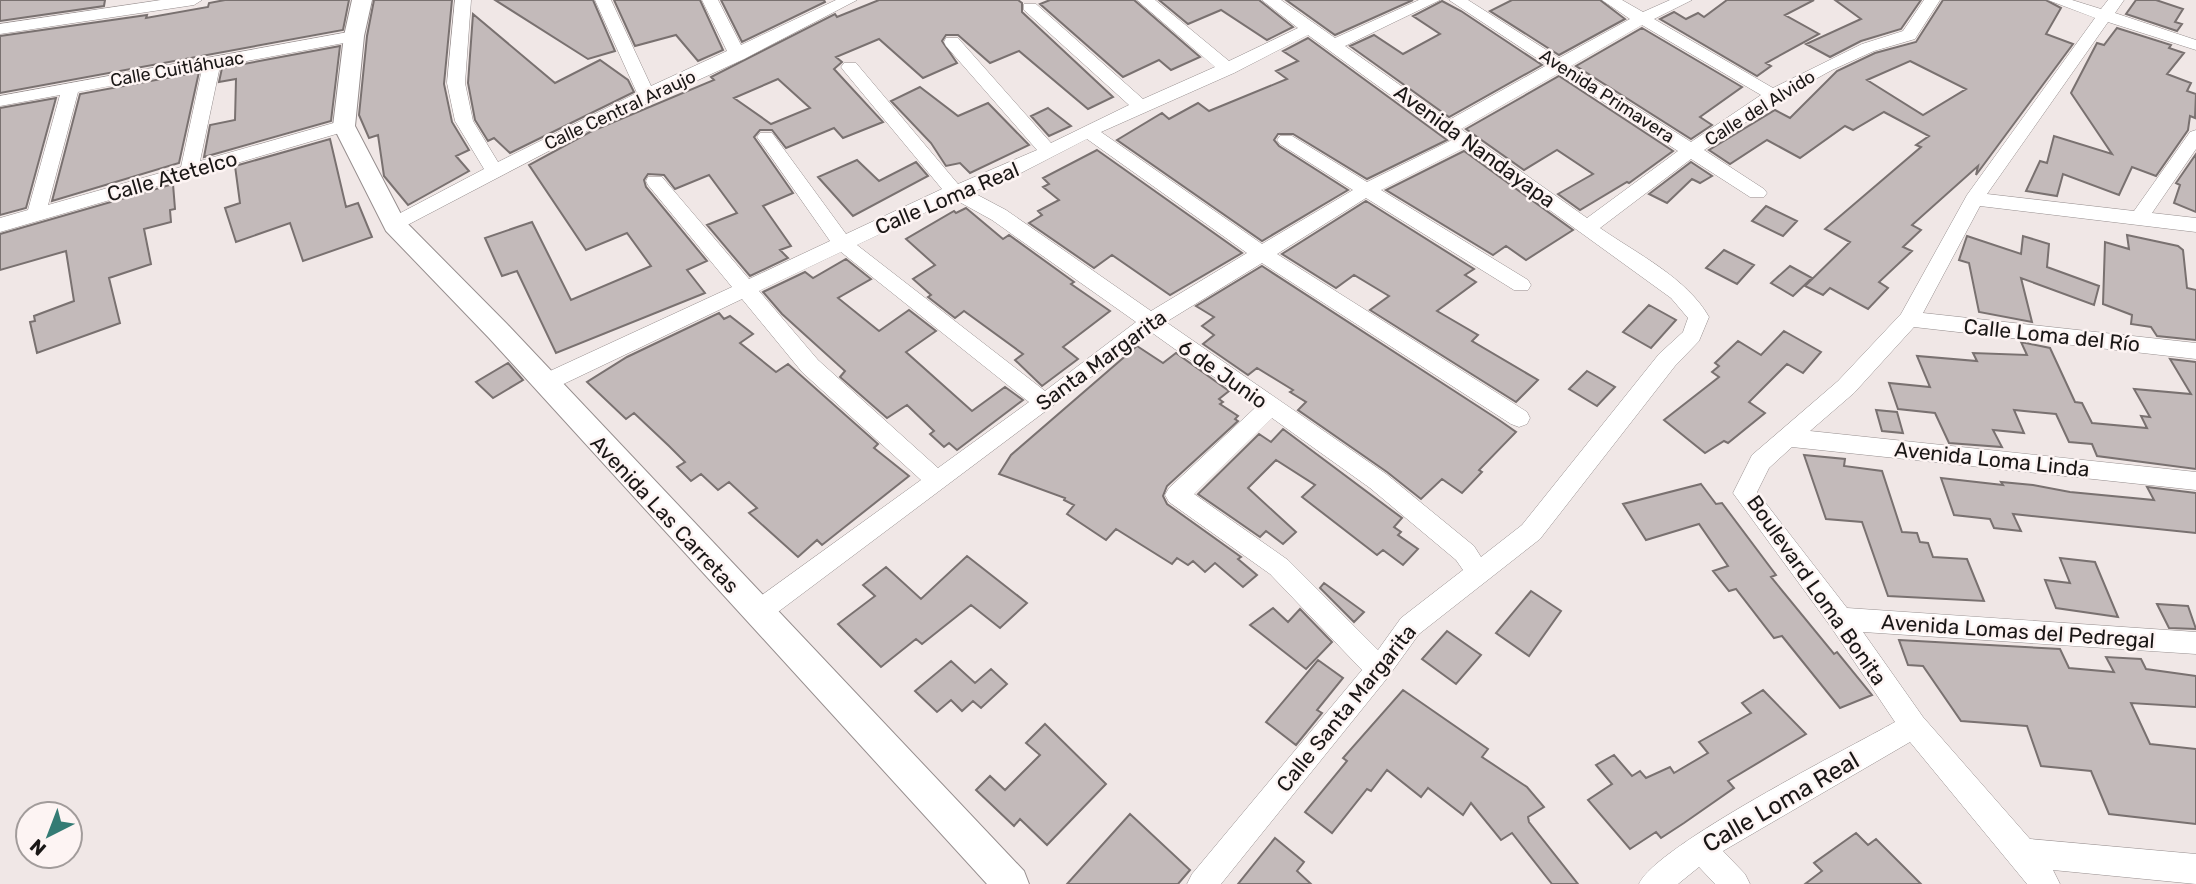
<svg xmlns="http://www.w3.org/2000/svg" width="2196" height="884" font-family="Rubik,sans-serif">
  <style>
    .building { fill: #c3baba; stroke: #797170; stroke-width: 2; fill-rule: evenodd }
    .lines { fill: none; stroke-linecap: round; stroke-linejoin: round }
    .minor-casing { stroke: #968e8e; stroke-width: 1 }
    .tertiary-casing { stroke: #968e8e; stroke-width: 2 }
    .minor { fill: #fff; fill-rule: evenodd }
    .tertiary { fill: #fff; fill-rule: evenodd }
    .labels { text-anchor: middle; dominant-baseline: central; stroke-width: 5; stroke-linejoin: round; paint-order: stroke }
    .far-street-label { font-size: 18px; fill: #1a1716; stroke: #fdf4f3 }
    .street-label { font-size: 21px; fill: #1a1716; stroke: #fdf4f3 }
    .near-street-label { font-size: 24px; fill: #1a1716; stroke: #fdf4f3 }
  </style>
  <rect width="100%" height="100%" fill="#f0e7e6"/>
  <path class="building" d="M0,0H105L104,6L0,21Z
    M225,0H349L343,30L0,93V36L147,15L146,18L208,7L209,3Z
    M374,0H452L444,84L452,122L469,150L456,156L469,171L408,205L384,176L378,135L369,138L359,115L367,36Z
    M495,0H593L615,51L588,59Z
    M614,0H700L723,50L698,61L676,35L635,46Z
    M721,0H824L825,2L742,42Z
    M879,0H1018L1022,3V12L1113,97L1088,109L1019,51L990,63L958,35H946L942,41L957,63L923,78L879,39L836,57L842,62L834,69L883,122L843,138L834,128L786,148L772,130H760L754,137L793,193L763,206L791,246L780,250L788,258L750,276L707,225L737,213L709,175L675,189L664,175L648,174L644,180L646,187L707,261L687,270L705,293L556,353L517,271L502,276L485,238L532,222L571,300L651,266L627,233L586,250L529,165L590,132L714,80L711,77L835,14L837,17ZM778,79L810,108L771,124L734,98Z
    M1050,0H1134L1200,57L1171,70L1159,60L1123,77L1040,4Z
    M1159,0H1259L1293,27L1267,40L1221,10L1188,24Z
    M1286,0H1413L1335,35Z
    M1512,0H1600L1625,19L1559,55L1490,11Z
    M1727,0H1814L1785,15L1819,34L1766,63L1771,66L1757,76L1660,19L1674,12L1686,19L1698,13L1704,17Z
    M1835,0H1921L1901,29L1861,41L1830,57L1806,44L1861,19Z
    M1943,0H2046L2061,8L2046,34L2073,44L1976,175L1978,166L1912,225L1921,230L1903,247L1912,251L1879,282L1888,288L1868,309L1830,288L1823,295L1805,286L1850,242L1825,229L1921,147L1916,145L1929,136L1884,112L1853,130L1845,126L1800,158L1767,140L1730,164L1709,150L1775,110L1790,118L1837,71L1875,53L1916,42ZM1910,61L1966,89L1923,115L1867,80Z
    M2136,0H2156L2183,9L2175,22L2182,24L2177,31L2126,14Z
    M1442,1L1461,11L1542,65L1449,117L1350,46L1374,35L1403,54L1440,34L1413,16Z
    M473,14L555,83L600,60L628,80L634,92L510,153L494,138L488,141L475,120L468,83Z
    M1642,28L1742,87L1700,117L1712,125L1691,139L1576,66Z
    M2117,28L2171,45L2169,48L2184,53L2167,74L2191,83L2187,91L2196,94L2195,118L2190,116L2188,130L2156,176L2132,167L2119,195L2063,174L2057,196L2026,191L2040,161L2047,163L2054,136L2112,154L2071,93L2097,43L2104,45Z
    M1308,38L1447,140L1367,179L1293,134H1278L1274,140L1279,146L1348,190L1262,241L1117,140L1162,113L1169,119L1198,103L1209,111L1287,79L1276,71L1298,61L1283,51Z
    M340,46L331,121L204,157L210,125L235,120L236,79L219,82L222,68Z
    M199,72L179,163L52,201L80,94Z
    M1559,76L1673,151L1629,183L1627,182L1580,210L1558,194L1593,174L1557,150L1524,170L1466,129Z
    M920,87L958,116L988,103L1029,145L970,173L960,163L946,166L931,143L891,101Z
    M56,98L26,208L0,215V108Z
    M1048,108L1071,126L1049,136L1031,116Z
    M330,139L346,207L358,203L372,237L303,261L290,223L236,242L225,208L240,203L235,166Z
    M1097,150L1242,253L1170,295L1112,255L1094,268L1029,223L1042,215L1038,211L1059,200L1043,187L1049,184L1043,178Z
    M1464,151L1573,230L1526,260L1506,246L1493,255L1386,190Z
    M2196,154V212L2174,203L2180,185L2176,183Z
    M857,160L879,181L916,162L928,176L853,216L818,177Z
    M1691,162L1712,176L1700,183L1692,179L1667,203L1649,194Z
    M173,184L175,209L170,210L171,222L144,229L151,264L109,278L120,323L37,353L30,322L35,321L34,316L74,301L66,251L0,270V234Z
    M1366,201L1474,269L1465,275L1476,282L1437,311L1478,335L1472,341L1538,380L1516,402L1370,310L1389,296L1354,275L1336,288L1282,254Z
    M1766,206L1797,221L1783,236L1752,221Z
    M966,208L1003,239L1009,235L1074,282L1071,284L1110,311L1063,347L1078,359L1042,386L1015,360L1023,354L964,311L955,318L928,297L931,295L913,279L935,265L906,239L954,211L956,213Z
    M2127,235L2178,246L2183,250L2187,288L2196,290V340L2157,336L2151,327L2131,324L2132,315L2103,304L2105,242L2129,249Z
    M1967,236L2021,254L2023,236L2049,244L2047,267L2099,286L2094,305L2021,278L2032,322L1979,312L1969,263L1959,260Z
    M1724,250L1754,265L1737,284L1706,268Z
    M846,259L871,279L838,298L879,331L909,310L936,331L906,352L972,411L1005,387L1023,400L957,450L949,443L944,447L930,434L934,431L907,405L887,418L840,377L845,371L782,314L763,292L805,272L813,278Z
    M1262,266L1499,420L1516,432L1479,470L1482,472L1462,493L1442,479L1421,499L1387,472L1298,410L1306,402L1290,392L1293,390L1257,368L1248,375L1203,344L1214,335L1202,326L1214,317L1196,306Z
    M1790,266L1812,278L1793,296L1771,283Z
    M1649,305L1676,320L1651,348L1623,332Z
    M719,313L724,319L730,316L753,334L740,343L776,372L788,364L878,444L874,448L909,476L822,545L817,540L798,557L749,513L757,508L729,482L718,490L701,474L691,481L677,467L685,462L669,446L634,413L626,419L587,382L627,357Z
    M1784,331L1821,352L1803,373L1787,364L1749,402L1765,413L1728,443L1724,441L1705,453L1664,420L1719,377L1712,372L1719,366L1715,363L1738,341L1761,355Z
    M2021,342L2050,348L2075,402L2082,403L2092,423L2147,428L2141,416L2150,417L2134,389L2191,394L2170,359L2196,362V469L2097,456L2092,444L2069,442L2056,414L2014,410L2024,433L1993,430L2002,447L1949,443L1935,413L1898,409L1889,383L1930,387L1917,356L1977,361L1973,353L2027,355Z
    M1137,346L1163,363L1176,353L1229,391L1219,399L1223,402L1220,404L1238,416L1235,419L1238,421L1167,486L1163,496L1167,504L1241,557L1238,559L1257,575L1243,587L1215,563L1205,572L1193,561L1188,565L1177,558L1172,564L1116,529L1106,540L1067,514L1074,505L1064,500L1065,498L999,474L1011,455Z
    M508,363L523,380L493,398L476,382Z
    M1587,371L1615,387L1597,406L1569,389Z
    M1876,410L1897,412L1903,433L1882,431Z
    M1283,429L1402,518L1394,527L1401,532L1398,535L1418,549L1403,565L1383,550L1377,555L1302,497L1315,485L1276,460L1248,488L1296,532L1283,544L1266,531L1260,537L1198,494L1259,434L1271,442Z
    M1804,455L1845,459L1844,466L1882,471L1902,532L1917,533L1920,542L1928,543L1933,557L1967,559L1984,601L1888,596L1862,522L1826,519Z
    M1941,478L2003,485L2001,482L2033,485L2070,492L2154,500L2147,487L2196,493V533L2013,514L2021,531L1994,528L1990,519L1954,515Z
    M1701,484L1716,504L1722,503L1776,575L1771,577L1834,654L1837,652L1872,695L1840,708L1782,636L1774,638L1736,589L1729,591L1713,571L1728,566L1699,524L1646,540L1623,504Z
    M967,556L1027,603L1000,628L971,605L922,644L916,639L881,667L838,624L875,596L863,585L886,567L921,599Z
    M2060,558L2095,562L2118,617L2056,608L2045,580L2070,583Z
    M1324,583L1364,612L1354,622L1320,588Z
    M1531,591L1561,611L1529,656L1496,633Z
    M2157,604L2188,606L2196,629L2169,628Z
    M1273,608L1288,622L1300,609L1332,642L1306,669L1250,625Z
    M1447,631L1481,655L1456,684L1422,659Z
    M1899,640L2060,649L2069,668L2114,672L2106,657L2141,659L2146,669L2196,676V707L2131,703L2150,744L2196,749V824L2109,814L2091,771L2041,766L2027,726L1961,721L1923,666L1908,665Z
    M1318,660L1343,678L1317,710L1322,713L1296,745L1266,722Z
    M951,661L975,683L991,669L1007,684L981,708L973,701L962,711L951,700L937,712L915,691Z
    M1403,690L1488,749L1482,757L1527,787L1544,807L1528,817L1529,822L1578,884H1552L1512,833L1501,840L1471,803L1463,815L1428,788L1421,797L1387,770L1371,791L1367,789L1332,833L1305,812L1347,761L1343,758Z
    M1763,690L1806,734L1728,781L1734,788L1684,823L1661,838L1656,832L1630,849L1588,800L1612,784L1596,765L1614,755L1632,776L1640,771L1646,778L1670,767L1674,773L1708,753L1699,742L1751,713L1742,703Z
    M1045,724L1106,784L1047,845L1020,819L1014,826L976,790L990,776L1005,790L1040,755L1026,743Z
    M1130,814L1190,870L1178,884H1067Z
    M1856,833L1868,845L1876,839L1921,884H1805L1822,871L1814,863Z
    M1275,838L1304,862L1297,871L1311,884H1238Z"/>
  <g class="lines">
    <defs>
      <path id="minor" d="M161,0H202L194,5L0,34V24Z
        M455,0H471L465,83L473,121L498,162L637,93L595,0H611L651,86L727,51L702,0H718L741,45L836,0H857L744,59L589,130L394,232L384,225L387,220L484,169L455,121L447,83Z
        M1137,0H1155L1229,61L1298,28L1262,0H1281L1335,38L1419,0H1440L1345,46L1449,120L1547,65L1449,0H1468L1559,58L1630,19L1602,0H1622L1643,12L1670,0H1692L1654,19L1773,88L1862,44L1903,31L1924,0H1940L1915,39L1874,51L1832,70L1790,93L1704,150L1764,189L1767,193L1764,197H1750L1691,159L1600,228C1636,253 1687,278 1709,317L1699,341L1675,366L1540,539L1419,634L1388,677L1221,884H1187L1192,874L1362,670L1270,574L1169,502L1165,495L1169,488L1256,407L1151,332L766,621L757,624L748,621L744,613L748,605L921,480L802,372L742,299L553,389H537L534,383L537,377L732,287L648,185L646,181L648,177H662L749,279L830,241L757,137L760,133H772L846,234L942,189L844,71L841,67L844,63H856L958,184L1037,150L946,46L944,42L946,38H958L1051,143L1129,105L1024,10V4H1036L1143,99L1215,67ZM1642,25L1761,95L1691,142L1571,66ZM1308,35L1452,140L1367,182L1292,136H1280L1277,140L1280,144L1353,190L1262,244L1101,132L1234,73ZM1559,73L1678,151L1587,218L1461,129ZM1087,139L1247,253L1151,311L1006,210L972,192L1013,177ZM1464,148L1671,298L1688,318L1683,332L1659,354L1522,525L1481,557L1474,546L1386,474L1166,322L1262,263L1511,424L1519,427L1527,424L1530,418L1527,412L1277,254L1366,198L1514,290H1528L1531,285L1528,280L1381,190ZM954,199L992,220L1136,322L1045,391L857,245ZM841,252L1029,402L938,468L818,360L759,291ZM1272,418L1370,488L1456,560L1463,570L1401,618L1378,650L1288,560L1194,494Z
        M2048,0H2072L2101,9L2108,0H2124L2115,13L2196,40V50L2108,22L1987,194L2134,211L2190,132L2196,130V149L2152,213L2196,218V232L1980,206L1923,313L2196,343V359L1914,327L1854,393L1810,431L2196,472V490L1792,447L1769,468L1757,492L1847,608L2196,632V654L1863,632L1923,717L2030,839L2196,854V884L2053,870L2060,884H2027L1910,742L1723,851L1745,874L1750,884H1715L1699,867L1678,884H1639C1655,846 1849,748 1895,722L1831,627L1733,493L1752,455L1838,381L1901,314L1967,195L2095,18Z
        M354,31L362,36L360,40L220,66L200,161L344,120L350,122L353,126L350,130L0,232V218L28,210L60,95L0,106V96ZM202,69L181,167L48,205L78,92Z"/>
      <path id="tertiary" d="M352,0H372L364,36L355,126L404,220L507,324L1024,871L1029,884H987L489,338L386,231L333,126L344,36Z"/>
    </defs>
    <use href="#minor" class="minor-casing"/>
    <use href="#tertiary" class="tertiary-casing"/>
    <use href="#minor" class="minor"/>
    <use href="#tertiary" class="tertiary"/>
  </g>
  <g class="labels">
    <g class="far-street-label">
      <text transform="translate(177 69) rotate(-10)">Calle Cuitláhuac</text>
      <text transform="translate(1607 96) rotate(33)">Avenida Primavera</text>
      <text transform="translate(1760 108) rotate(-32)">Calle del Alvido</text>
      <text transform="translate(620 110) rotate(-25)">Calle Central Araujo</text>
    </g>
    <g class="street-label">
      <text transform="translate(1475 146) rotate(36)">Avenida Nandayapa</text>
      <text transform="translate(172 176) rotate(-16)">Calle Atetelco</text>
      <text transform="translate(947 198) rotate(-23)">Calle Loma Real</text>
      <text transform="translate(2052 335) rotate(6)">Calle Loma del Río</text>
      <text transform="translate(1101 360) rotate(-36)">Santa Margarita</text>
      <text transform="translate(1223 374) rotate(35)">6 de Junio</text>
      <text transform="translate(1992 459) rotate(6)">Avenida Loma Linda</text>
      <text transform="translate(665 514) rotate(47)">Avenida Las Carretas</text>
      <text transform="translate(1817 590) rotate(55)">Boulevard Loma Bonita</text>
      <text transform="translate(2018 631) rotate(4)">Avenida Lomas del Pedregal</text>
      <text transform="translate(1346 708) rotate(-51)">Calle Santa Margarita</text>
    </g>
    <g class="near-street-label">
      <text transform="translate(1781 802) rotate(-30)">Calle Loma Real</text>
    </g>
  </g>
  <g transform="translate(49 835) rotate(222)"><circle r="33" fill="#fdf4f3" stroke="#a29c9b" stroke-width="2"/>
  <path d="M0-5L12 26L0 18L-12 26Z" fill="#347b74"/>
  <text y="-10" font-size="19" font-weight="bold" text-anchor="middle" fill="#1a1716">N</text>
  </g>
</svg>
